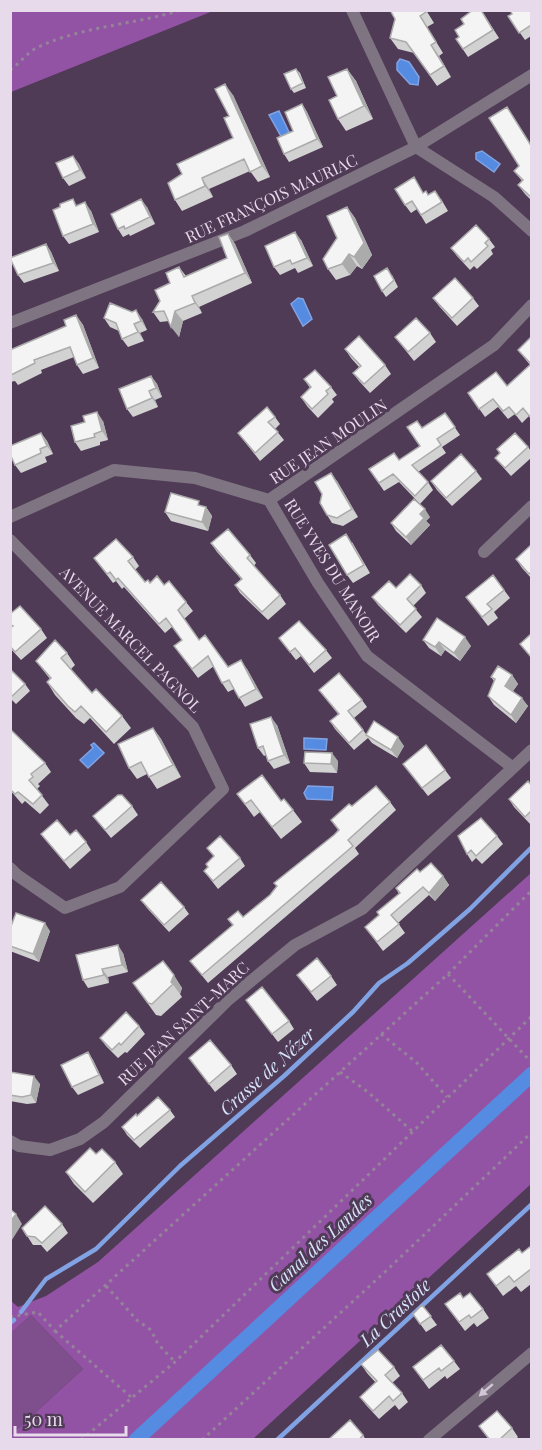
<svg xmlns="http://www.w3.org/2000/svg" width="542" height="1450" font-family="'Playfair Display',serif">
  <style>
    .green { fill: #7f4e8c }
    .forest { fill: #9353a5 }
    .water { fill: #558be0; stroke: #81a3e3; stroke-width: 1.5 }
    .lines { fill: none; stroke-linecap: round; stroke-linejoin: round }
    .stream { stroke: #81a3e3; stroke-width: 4.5 }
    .canal { stroke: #558be0; stroke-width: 15 }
    .path { stroke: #948399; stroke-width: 3; stroke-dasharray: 3 4.5; stroke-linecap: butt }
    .street { stroke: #7f7582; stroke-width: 12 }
    .wall { fill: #d2d2d2 }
    .shaded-wall { fill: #ababab }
    .building { fill: #f4f4f4; stroke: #ababab; stroke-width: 1.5 }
    .oneway { fill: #d2c6d6 }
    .labels { text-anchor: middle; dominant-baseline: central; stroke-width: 6; stroke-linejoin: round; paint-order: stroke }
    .street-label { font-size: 16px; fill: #e7daeb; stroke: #503b56 }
    .water-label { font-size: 18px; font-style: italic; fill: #d7e5fc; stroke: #503b56 }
  </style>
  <rect width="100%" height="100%" fill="#503b56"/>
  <path class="green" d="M31,1315L83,1369L11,1435V1333Z"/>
  <path class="forest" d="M11,10H213V11L11,92Z
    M531,873V1184L253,1439H11V1435L83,1369L31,1315L11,1333V1301L18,1307L46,1296L98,1262Z"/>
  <path class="water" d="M400,59L409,62L419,77L418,85L410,84L397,70V63Z
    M279,111L289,132L282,138L269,115Z
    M482,151L500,164L494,172L476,159V153Z
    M298,298L303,299L312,319L303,326L291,304Z
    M304,738L327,739L326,750L304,749Z
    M94,743L104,753L88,768L80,760L93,748L91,745Z
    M308,786L333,787L332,800L307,799L304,793Z"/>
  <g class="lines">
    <path class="stream" d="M21,1312L46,1279L96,1249L180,1166L284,1076L353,1012L379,983L408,963L470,909L532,847
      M10,1323L14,1320
      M277,1440L532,1204"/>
    <path class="canal" d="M136,1440L532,1074"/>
    <path class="path" d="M10,70C19,64 27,53 36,48C82,26 133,25 181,10
      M448,974L532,1063
      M381,1034L417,1063L447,1097
      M340,1072L368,1092L412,1131
      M106,1286L138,1321L151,1330L158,1344L175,1362
      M10,1317L38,1312L55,1331L448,974L532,890
      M55,1331L131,1397
      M81,1440L175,1362L532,1016
      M202,1440L387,1270L532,1132"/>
    <path class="street" d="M352,10L416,147L494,197L532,231
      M10,323L245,231L416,147L532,75
      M269,500L318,583L367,656L512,767
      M10,517L114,470L195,478L269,500L494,345L532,305
      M10,540L193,727L223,789L120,887L65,908L17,875L10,868
      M484,552L532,506
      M10,1141L19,1146L50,1150L80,1139L104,1122L229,999L295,945L362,909L532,750
      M429,1440L532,1353"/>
  </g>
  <path class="wall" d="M390,10H426L434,23L427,27L443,53L439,56L451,77L437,86L414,53L398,49L390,38L395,19Z
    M481,10L499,38L468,57L456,39L459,37L464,24Z
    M531,10V36L525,40L508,16L512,14Z
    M296,69L300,73L306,88L294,93L291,89Z
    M347,69L356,81L373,119L346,131L338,119L337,96Z
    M233,95L270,177L258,182L250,171L209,189L213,197L182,211L175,200L182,174L233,138L229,116Z
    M302,104L307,112L323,147L289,162L284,154L293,131Z
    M513,116L530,144L531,143V200L525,194L518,185L522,181L514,171L519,166Z
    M73,156L79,164L86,178L69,186L63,178Z
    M414,177L423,193L441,199L448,211L426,224L417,209L411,213L405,205Z
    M78,205L91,211L99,232L69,244L63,236Z
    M147,207L155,224L130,236L129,234L123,237L118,229Z
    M347,207L355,218L372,255L362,269L357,266L350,275L336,280L328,269Z
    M228,234L235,244L252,283L199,307L202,313L183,321L179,337L169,321L160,322L153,312L179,267L186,276L227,258Z
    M489,239L495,247L491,250L493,254L477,269L474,266L470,270L457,256L451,248Z
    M301,240L313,266L298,273L295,268L280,275L274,267Z
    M46,244L51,252L59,271L24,283L18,275Z
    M392,275L398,287L386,297L382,291Z
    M433,298H473L479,306L457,326L439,306Z
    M76,315L83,325L99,368L83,374L77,365L74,357L41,370L42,373L18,385L15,381L10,382V350L66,326Z
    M104,318L142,319L147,330L140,333L144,341L128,347L122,339L119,331L110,327Z
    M430,333L436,342L414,361L395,337Z
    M531,337V419L529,416L522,423L515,414L508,419L498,407L485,417L468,393L507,386L530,365L518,350Z
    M345,349L385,365L391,374L370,393L359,381L353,373L359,367L351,358Z
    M151,376L157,384L162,397L155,400L158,407L133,417L127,409Z
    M304,379L331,387L337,395L332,399L334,402L318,418L307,406L301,397L310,388Z
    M445,413L460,435L442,447L446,453L418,472L428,482L433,490L420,504L399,482L384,491L369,469L399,460L420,446L422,428Z
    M275,417L280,424L275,429L284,440L260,461L238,433Z
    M103,421L108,440L100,442V445L81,451L75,442Z
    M41,433L47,441L53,454L45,457L47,462L21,473L15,465Z
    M528,447L531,451V458L511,476L495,458L500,454L497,449Z
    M476,471L482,479L452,506L437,490L431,481Z
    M337,481L358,517L343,526L332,523L327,515Z
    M202,506L206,507L212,516L208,531L171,521L165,512Z
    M430,517L426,521L430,525L411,545L396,531L391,523Z
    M352,542L370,573L353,583L347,575Z
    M211,543L250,555L256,563L254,566L280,595L286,604L268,620L240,593L235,585L241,579L217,552Z
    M531,545V578L522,568L516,559Z
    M133,557L139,566L135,570L145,582L164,585L186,602L193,611L184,619L199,640L228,667L247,669L263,698L245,707L234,689L228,692L222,683L214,666L198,678L174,646L182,640L172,627L165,633L124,587L122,589L116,581L113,583L94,558Z
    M421,585L426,593L413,606L422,617L406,633L378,605L372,597L396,588Z
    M504,590L510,598L494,612L498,618L488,626L466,597Z
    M10,614L41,629L47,638L21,660L10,648V628L11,627L10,626Z
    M279,638L326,650L332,658L314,673L301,656L296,660Z
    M423,640L471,646L460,661L445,650L441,656L429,648Z
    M67,653L75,665L71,669L92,693L122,716L131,728L114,744L90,718L84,724L76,718L55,695L47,682L50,679L36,661Z
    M10,669L25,684L30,691L16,704L10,698Z
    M512,675L518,684L513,691L528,706L516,723L494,705L488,696L494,681L491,677Z
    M319,690L362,700L367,707L354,718L366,734L404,746L397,758L372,743L368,738L354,750L335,729L330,721L338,714Z
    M277,725L290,763L274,769L268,761L266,755L264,756L258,748Z
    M153,728L161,739L181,777L157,789L147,774L137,779L129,768Z
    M10,729L45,763L51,772L38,784L40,786L37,789L49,805L40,814L25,801L22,804L10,790Z
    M338,761L337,773L310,772L304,763Z
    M403,764L445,770L451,778L428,796Z
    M531,785V825L514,807L509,799Z
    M237,794L281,801L293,810L302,822L281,839L260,812L254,817Z
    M390,802L396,810L355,848L359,854L208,983L190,961L233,925L228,919L243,917L270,895L277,887L274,883L334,835L338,830L331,820L352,806Z
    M132,806L138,815L111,838L93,816Z
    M41,834L86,842L91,850L70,869Z
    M458,836H497L503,844L482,864L476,858L472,862L467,854Z
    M207,848L240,858L245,866L218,889L204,871L208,867L214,857Z
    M420,872L443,876L449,885L435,901L429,895L398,923L405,933L383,951L365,927L379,915L399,894L396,888Z
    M141,900L184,907L189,914L169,932L147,908Z
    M10,929L50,931L39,962L10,951Z
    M123,953L128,972L108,977L109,983L88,988L83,980Z
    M163,961L182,988L180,994L182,997L161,1016L156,1015L133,983Z
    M297,975L331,976L337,985L317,1001Z
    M246,1000L289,1021L294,1029L278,1042Z
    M139,1026L145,1034L127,1053L125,1052L118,1058L106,1046L100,1038Z
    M88,1052L93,1060L104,1083L78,1095L72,1087Z
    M189,1058L231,1065L237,1074L215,1092Z
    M10,1072L40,1084L36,1103L27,1104L10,1101Z
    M170,1110L175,1117L140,1148L127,1135L122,1127L137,1116Z
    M96,1154L115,1162L123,1174L93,1203L74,1184L66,1172Z
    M62,1224L68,1233L47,1252L41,1245H33L22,1228Z
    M531,1246V1284L521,1292L516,1286L503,1296L487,1274L522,1253Z
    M463,1298L483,1309L489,1318L477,1327L474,1323L465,1331L445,1304Z
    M422,1305L437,1325L426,1332L413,1314Z
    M454,1361L460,1369L447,1379L445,1376L429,1389L413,1367Z
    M361,1364L394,1367L400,1376L392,1383L402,1393L408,1402L399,1410L395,1405L379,1419L366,1405L360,1397L376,1383L367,1373Z
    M479,1426L512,1428L518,1437L515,1440H489Z
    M363,1435L366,1440H328Z"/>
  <path class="shaded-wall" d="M431,45L439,56L451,77L444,66Z
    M347,69L356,81L373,119L364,106Z
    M225,84L233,95L270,177L262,166Z
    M302,104L307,112L323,147L317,139Z
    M73,156L79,164L86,178L80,170Z
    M202,178L209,189L213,197L205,186Z
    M141,199L147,207L155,224L150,217Z
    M85,202L91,211L99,232L93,224Z
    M347,207L355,218L372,255L362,269L354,257Z
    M295,232L301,240L313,266L307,258Z
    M228,234L235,244L252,283L245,273Z
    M46,244L51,252L59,271L53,263Z
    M349,254L357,266L350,275L342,264Z
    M192,296L199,307L202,313L195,303Z
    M136,310L142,319L147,330L141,321Z
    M175,311L183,321L179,337L171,327Z
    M76,315L83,325L99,368L93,358Z
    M134,324L140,333L144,341L138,332Z
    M151,376L157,384L162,397L156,388Z
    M149,391L155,400L158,407L152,398Z
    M97,412L103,421L108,440L102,431Z
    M41,433L47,441L53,454L47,446Z
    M331,473L337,481L358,517L352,509Z
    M206,507L212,516L208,531L202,522Z
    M425,509L430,517L426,521L430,525L411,545L406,537L420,514Z
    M465,637L471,646L460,661L454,653Z
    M439,642L445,650L441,656L435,647Z
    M241,660L247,669L263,698L256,689Z
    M512,675L518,684L511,694L505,686Z
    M522,698L528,706L516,723L511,715Z
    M271,717L277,725L290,763L284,755Z
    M153,728L161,739L181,777L173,765Z
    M398,737L404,746L397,758L391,750Z
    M332,753L338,761L337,773L331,764Z
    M443,876L449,885L435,901L429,893Z
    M45,923L50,931L39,962L33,954Z
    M118,945L123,953L128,972L122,965Z
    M102,969L108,977L109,983L104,975Z
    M174,975L182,988L180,994L171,982Z
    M88,1052L93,1060L104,1083L99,1075Z
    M34,1076L40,1084L36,1103L31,1095Z
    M16,1214L22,1224L10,1243V1222Z"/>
  <path class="building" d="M390,10H425L426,12L420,16L436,42L431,45L444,66L430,75L406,42L390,38L395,19Z
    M473,10H481L493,30L463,49L456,39L459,37L455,30L464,24L461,19Z
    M510,10H531V25L519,33L508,16L512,14Z
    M296,69L303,83L291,89L284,74Z
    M347,69L364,106L338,119L329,100L337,96L328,77Z
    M225,84L262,166L250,172L244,159L202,178L205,186L175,200L168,183L182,174L177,164L233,138L224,118L229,116L215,89Z
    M302,104L317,139L284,154L277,138L293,131L285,112Z
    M507,107L530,144L531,143V197L518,185L523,180L514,171L519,166L489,118Z
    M73,156L80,170L63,178L56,163Z
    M414,177L423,193L426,191L428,195L435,191L442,202L421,215L412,201L405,205L395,189Z
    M73,199L76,206L85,202L93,224L63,236L53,210L60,207V204Z
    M141,199L150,217L125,229L124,226L118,229L111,214Z
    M347,207L364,243L354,257L349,254L342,264L328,269L323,259L337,238L327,216Z
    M476,225L489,239L485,243L488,246L471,262L468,258L464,262L451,248Z
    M295,232L307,258L292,264L290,260L274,267L265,246Z
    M228,234L245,273L192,296L195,303L175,311L171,327L164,311L153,312L160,301L155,290L170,283L166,273L179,267L184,277L227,258L219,237Z
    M46,244L53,263L18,275L10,258Z
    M387,268L394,280L382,291L374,276Z
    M455,278L473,298L452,318L433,298Z
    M110,303L132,312L136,310L141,321L134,324L138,332L122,339L116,323L104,318Z
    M76,315L93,358L77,365L70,347L34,360L35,363L11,375L10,350L66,326L64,320Z
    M416,318L430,333L408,352L395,337Z
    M359,336L385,365L364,384L353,373L361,366L345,349Z
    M531,337V418L523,408L516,415L509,407L503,411L493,399L479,409L468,393L496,372L507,386L531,364L518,350Z
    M315,370L331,387L326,391L328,394L312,409L301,397L311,387L304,379Z
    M151,376L156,388L149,391L152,398L127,409L119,389Z
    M267,407L275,417L268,422L278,432L255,453L238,433Z
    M97,412L102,431L94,434L95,437L75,442L71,426L85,422L83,416Z
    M445,413L455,427L437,439L441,445L412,465L428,482L415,496L393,474L379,483L369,469L394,453L399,460L420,446L407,427L417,421L422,428Z
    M41,433L47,446L40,449L41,453L15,465L10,454V446Z
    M515,433L528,447L505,468L495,458L500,453L497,449Z
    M461,454L476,471L446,498L431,481Z
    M331,473L352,509L337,518L327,515L320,503L322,494L315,482Z
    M171,493L199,501L198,505L206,507L202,522L165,512Z
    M414,499L425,509L420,514L424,518L406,537L391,523Z
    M228,529L250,555L247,558L280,595L262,612L235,585L242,579L211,543Z
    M346,534L364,565L347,575L329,545Z
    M116,539L133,557L128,561L145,582L148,580L150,583L157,576L164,585L169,581L186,602L178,610L199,640L205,635L228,667L241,660L256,689L239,698L229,680L222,683L208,656L192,669L174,646L182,640L166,618L159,624L118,578L116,580L110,572L107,574L94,558Z
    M531,545V572L529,574L516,559Z
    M410,574L421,585L407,599L416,609L400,625L372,597L389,581L396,588Z
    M493,575L504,590L487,604L492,609L482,617L466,597Z
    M20,606L41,629L15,652L10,646V628L13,626L10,624V614Z
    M437,618L465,637L454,653L439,642L435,647L423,640Z
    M299,621L326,650L309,665L295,648L290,652L279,638Z
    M531,634V657L520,644Z
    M55,640L67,653L61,658L75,674L92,693L96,689L122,716L106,732L81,706L75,712L68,706L47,682L51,678L36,661Z
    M498,666L512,675L505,686L522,698L511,715L488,696L495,679L491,677Z
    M10,669L25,684L11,697H10Z
    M339,673L362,700L348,711L363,730L349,743L330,721L339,714L319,690Z
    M271,717L284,755L268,761L263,746L258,748L250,724Z
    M374,721L398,737L391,750L366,735Z
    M153,728L173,765L149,777L141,762L129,768L118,744Z
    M10,729L45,763L31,774L33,777L29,780L42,795L33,804L18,792L15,794L10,789Z
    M426,745L445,770L422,788L403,764Z
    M305,752L332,753L331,764L304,763Z
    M262,775L281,801L284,799L293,810L272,827L251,800L245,804L237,794Z
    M528,781L531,785V811L525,817L509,799Z
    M376,786L390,802L348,840L353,846L202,975L190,961L233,925L228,919L238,911L243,917L270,895L277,886L274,883L334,835L339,830L331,820L349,804L352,806Z
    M118,795H122L132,806L105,830L93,816Z
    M481,818L497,836L476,856L471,850L467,854L458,836Z
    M57,820L70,835L76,830L86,842L64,861L41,834Z
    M220,836L240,858L213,881L204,871L208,867L206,864L214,856L207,848Z
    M431,863L443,876L429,893L423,887L391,915L399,924L377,942L365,927L379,915L377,912L400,893L396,888L417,869L420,872Z
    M161,882L184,907L164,925L141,900Z
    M16,913L45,923L33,954L10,946V929Z
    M118,945L122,965L102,969L104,975L83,980L76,955Z
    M317,958L331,976L311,992L297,975Z
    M163,961L174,975L171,982L173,984L152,1004L148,1003L133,983Z
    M262,987L289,1021L272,1034L246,1000Z
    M126,1012L139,1026L121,1045L119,1043L112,1050L100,1038Z
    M210,1040L231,1065L209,1084L189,1058Z
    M88,1052L99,1075L72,1087L61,1065Z
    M10,1072L34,1076L31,1095L22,1097L10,1095Z
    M158,1097L170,1110L134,1140L122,1127L136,1114L137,1116Z
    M90,1148L96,1154L102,1149L115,1162L85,1192L66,1172Z
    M45,1206L62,1224L42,1243L35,1237L27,1236L22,1228Z
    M10,1209L16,1214L10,1222Z
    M531,1246V1269L514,1282L509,1276L496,1286L487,1274L519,1249L522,1253Z
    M460,1293L463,1298L470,1293L483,1309L471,1318L469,1315L459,1322L445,1304Z
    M422,1305L431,1316L420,1324L413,1314Z
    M441,1345L454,1361L441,1371L439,1368L423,1380L413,1367Z
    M378,1350L394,1367L385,1375L402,1393L393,1401L389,1396L373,1411L360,1397L377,1381L361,1364Z
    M497,1411L512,1428L499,1440H490L479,1426Z
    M350,1420L363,1435L359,1440H328Z"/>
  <defs><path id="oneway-solid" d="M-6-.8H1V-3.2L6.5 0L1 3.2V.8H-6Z" transform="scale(1.5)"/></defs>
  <use class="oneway" href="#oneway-solid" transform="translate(486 1390) rotate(139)"/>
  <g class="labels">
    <g class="street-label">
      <text transform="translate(271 198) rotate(-25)">RUE FRANÇOIS MAURIAC</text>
      <text transform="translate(328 441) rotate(-34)">RUE JEAN MOULIN</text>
      <text transform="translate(333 570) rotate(58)">RUE YVES DU MANOIR</text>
      <text transform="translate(131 639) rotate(46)">AVENUE MARCEL PAGNOL</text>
      <text transform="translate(183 1023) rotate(-43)">RUE JEAN SAINT-MARC</text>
    </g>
    <g class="water-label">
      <text transform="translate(267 1071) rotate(-42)">Crasse de Nézer</text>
      <text transform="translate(320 1242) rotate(-43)">Canal des Landes</text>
      <text transform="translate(395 1312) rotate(-43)">La Crastote</text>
    </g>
  </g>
  <rect width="542" height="1450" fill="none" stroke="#e7daeb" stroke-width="24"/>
  <path d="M15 1426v9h111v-9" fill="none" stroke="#e7daeb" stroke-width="3"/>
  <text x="24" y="1426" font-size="18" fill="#e7daeb" stroke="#503b56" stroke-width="4.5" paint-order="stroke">50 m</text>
</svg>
